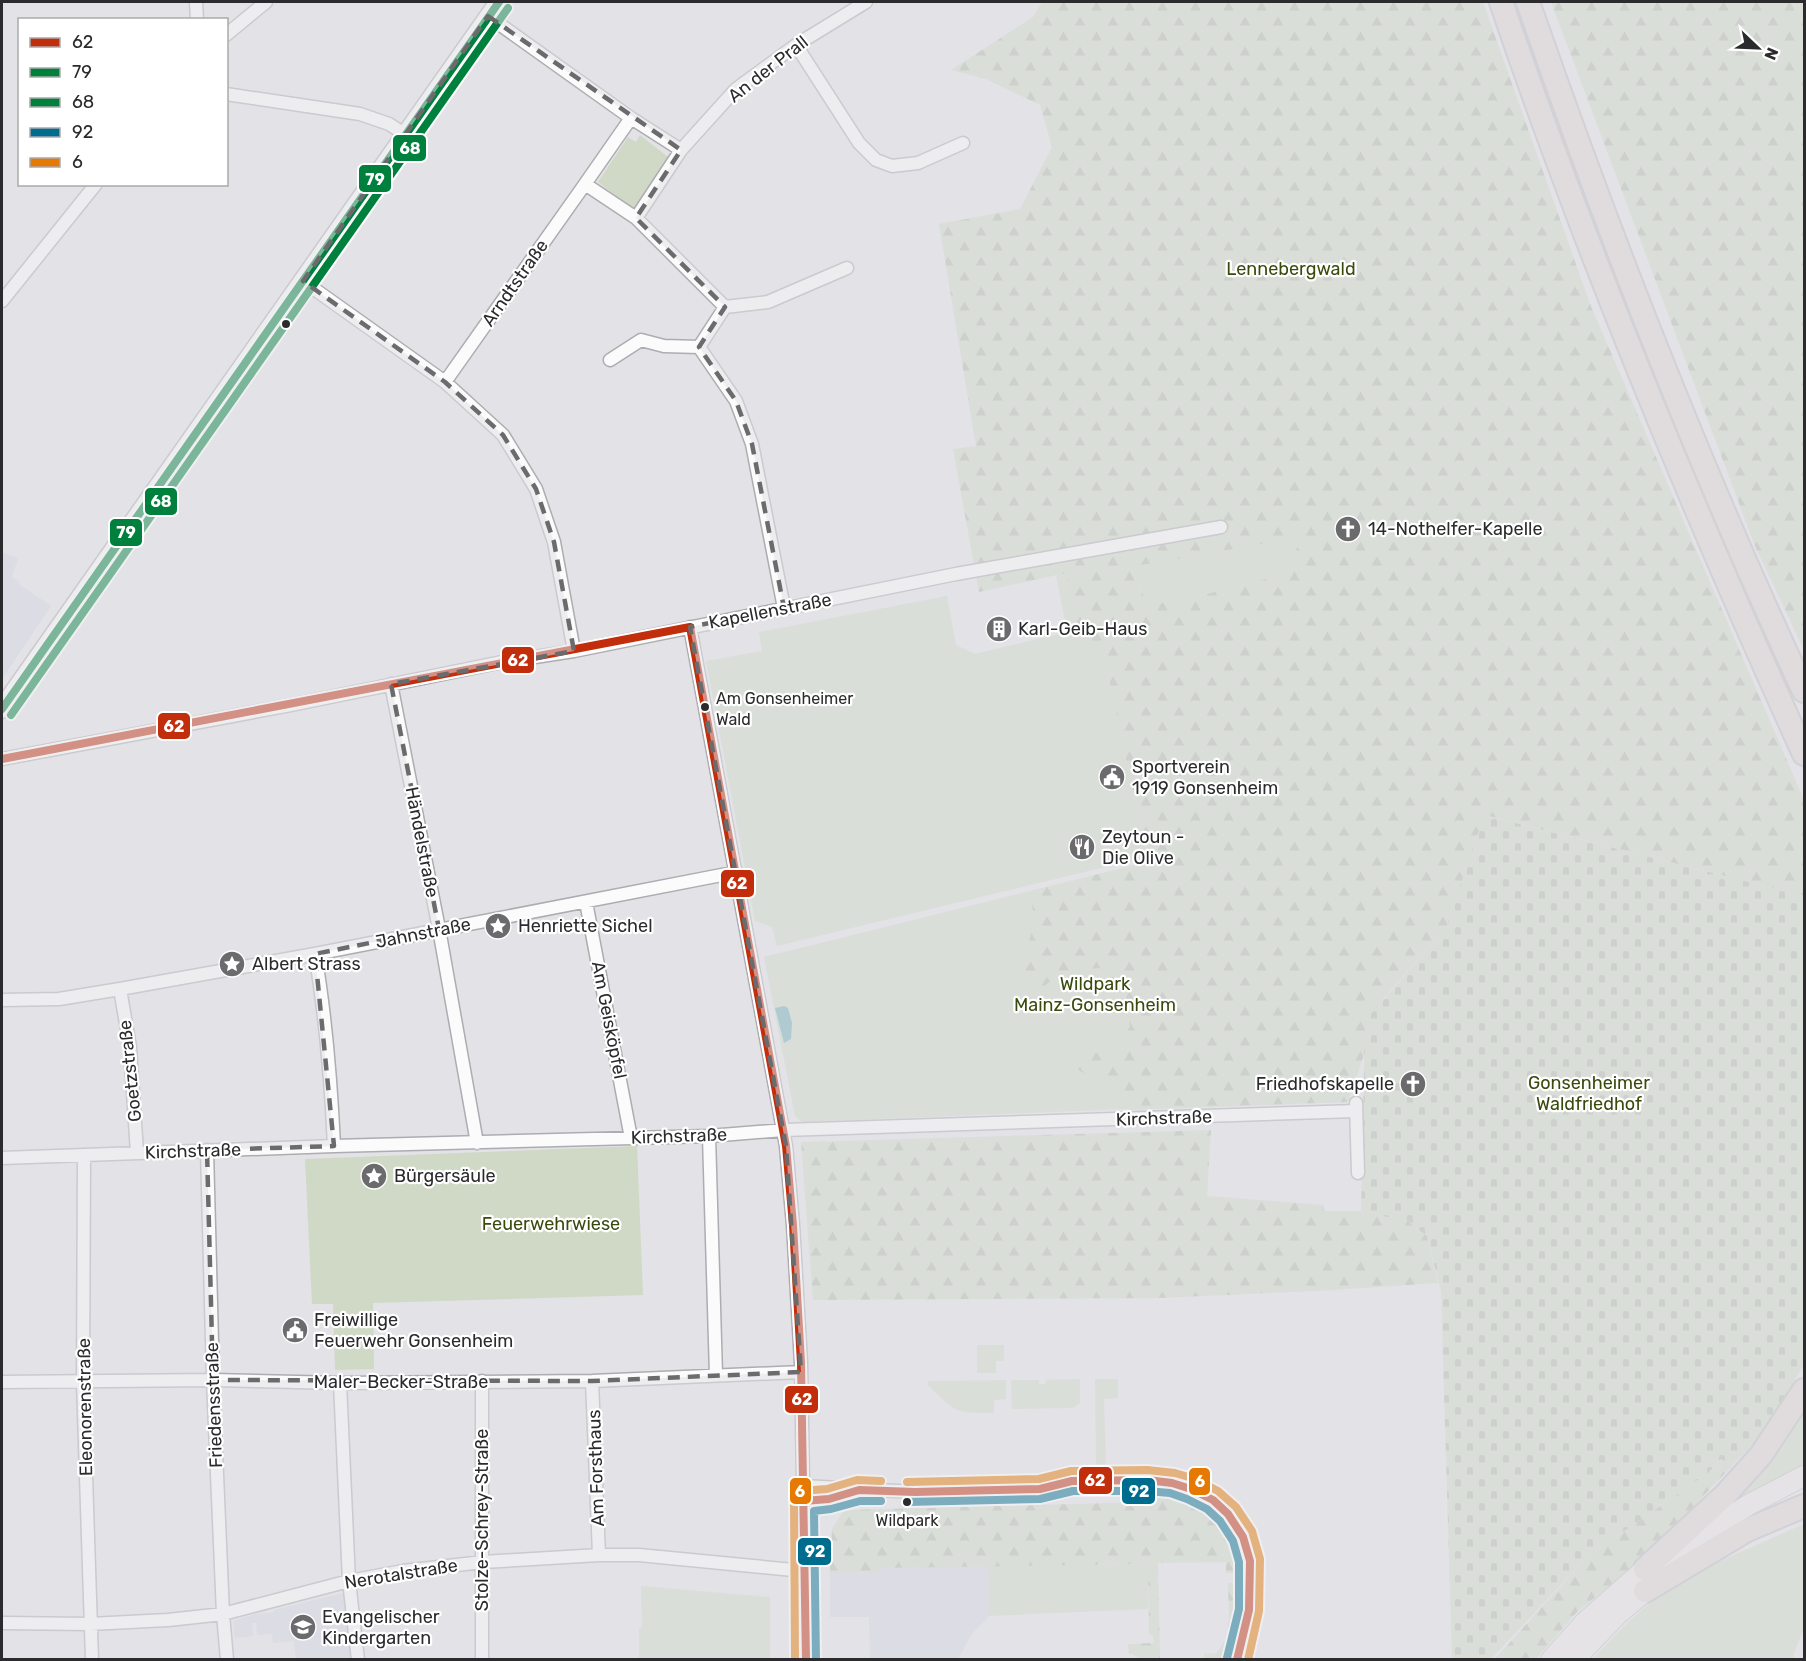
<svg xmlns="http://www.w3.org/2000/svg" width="1806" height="1661" font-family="Rubik,sans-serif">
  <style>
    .built { fill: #d4d5df }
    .green { fill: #d0d9c6 }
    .forest { fill: url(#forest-firs); fill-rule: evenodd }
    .cemetery { fill: url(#cemetery-stones) }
    .water { fill: #73adb5 }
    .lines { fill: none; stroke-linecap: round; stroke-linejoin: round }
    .street-casing { stroke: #adadb1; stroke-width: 15 }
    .secondary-casing { stroke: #adadb1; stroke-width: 21 }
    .primary-casing { stroke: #bebec0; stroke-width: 22 }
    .highway-casing { stroke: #bebec0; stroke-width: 26 }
    .street { stroke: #fbfbfb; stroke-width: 12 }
    .secondary { stroke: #fbfbfb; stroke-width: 18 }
    .primary { stroke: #e9e5e4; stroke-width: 20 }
    .highway { stroke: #ded5d3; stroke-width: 22 }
    .bus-1-casing { stroke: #fff; stroke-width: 12 }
    .bus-2-casing { stroke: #fff; stroke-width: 12 }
    .bus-3-casing { stroke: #fff; stroke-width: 12 }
    .bus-4-casing { stroke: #fff; stroke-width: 12 }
    .bus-5-casing { stroke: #fff; stroke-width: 12 }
    .bus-1 { stroke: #c22e0c; stroke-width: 8 }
    .bus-2 { stroke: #00803d; stroke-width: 8 }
    .bus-3 { stroke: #00803d; stroke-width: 8 }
    .bus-4 { stroke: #006d8f; stroke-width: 8 }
    .bus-5 { stroke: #e57902; stroke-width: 8 }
    .marked { fill: none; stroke: #6b6b6e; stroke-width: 4.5; stroke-dasharray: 12 8; stroke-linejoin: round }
    .bus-dot { fill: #2b2b2d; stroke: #fff; stroke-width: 2 }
    .labels { text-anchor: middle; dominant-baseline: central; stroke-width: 4.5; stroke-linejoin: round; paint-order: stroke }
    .bus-label { font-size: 16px; fill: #2b2b2d; stroke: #fff; text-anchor: start }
    .street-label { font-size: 18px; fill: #2b2b2d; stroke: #fff }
    .park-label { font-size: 18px; fill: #374b0d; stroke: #fff }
    .poi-label { font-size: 18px; fill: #2b2b2d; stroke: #fff; text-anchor: start }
    .line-badge { stroke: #fff; stroke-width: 2 }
    .badge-label { font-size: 16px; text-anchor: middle; font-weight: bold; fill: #fff }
  </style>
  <defs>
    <pattern id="forest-firs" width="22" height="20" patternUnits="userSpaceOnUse" patternTransform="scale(1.5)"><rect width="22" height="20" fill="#d0d9c6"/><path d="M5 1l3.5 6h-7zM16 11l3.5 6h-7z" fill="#b3baaa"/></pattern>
    <pattern id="cemetery-stones" width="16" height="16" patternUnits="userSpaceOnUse" patternTransform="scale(1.5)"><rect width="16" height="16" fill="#d0d9c6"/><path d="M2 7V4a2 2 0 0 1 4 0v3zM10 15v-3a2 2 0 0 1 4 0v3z" fill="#b3baaa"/></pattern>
  </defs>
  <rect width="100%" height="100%" fill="#e2e2e7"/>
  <path class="built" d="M2,552L18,558L12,577L20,582L19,584L51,606L2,679Z
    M988,1566L989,1616L971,1635L958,1659H870L869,1617H830V1573L880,1572L881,1568Z
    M344,1593L354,1659H296L294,1641L273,1643L272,1634L257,1635L256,1623H252L253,1636L235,1638L233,1622L235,1620L256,1614L273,1613V1610Z"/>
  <path class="green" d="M640,135L668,157L636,207L632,208L598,182L628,137L636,142Z
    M1304,536L1282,575L1167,604L1144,596L1129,566Z
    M1066,573L1083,649H1103L1147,857L777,946L772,927L755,921L706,661L762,651L759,632L947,596L956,645L975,654L1067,632L1056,575Z
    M1147,862L1414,950L1348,1049L1306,1102L802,1122L795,1116L764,957Z
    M637,1146L643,1295L373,1303L374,1369L335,1370L333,1304H312L305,1159Z
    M977,1345H1004V1361H996V1373H977Z
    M1080,1379V1403L1073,1408L1012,1409L1011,1380H1039V1384H1045L1046,1380Z
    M1095,1379H1118V1398L1104,1399L1106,1465H1096Z
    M1006,1380V1399L994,1400V1413C953,1413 957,1413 928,1385V1381Z
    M1804,1412V1470L1729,1506L1775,1454Z
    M1804,1524V1627L1792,1659L1592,1660C1616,1634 1641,1607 1671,1588C1712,1562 1760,1544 1804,1524Z
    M1148,1564V1609L989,1616L988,1566Z
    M641,1586L770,1597V1659H639V1628L642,1627Z"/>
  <path class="forest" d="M1042,2H1483L1590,304L1804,800V896L1485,815L1446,928L1383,999L1348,1102L1128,1110L1115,1079L1090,1077L1070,1065L1074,1053H1116L1130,1026L1123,1003L1100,968L1063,972L1040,989L1017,980L1034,925L1031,891L1147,862L1146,854L1103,650H1083L1066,573L979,592L953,449L976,446L939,224L1020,209L1052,147L1040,105L986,79L951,70L1033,17ZM1303,537L1282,575L1167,604L1144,596L1129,567Z
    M1551,2H1804V650L1755,546Z
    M1211,1130L1207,1196L1324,1205V1211H1361L1409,1222L1427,1236L1438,1283L1318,1291L1158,1298L813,1300L801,1142Z
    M1722,1459L1733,1465L1645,1557L1577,1612L1536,1659L1494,1660L1587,1557L1709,1472Z
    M1159,1497C1205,1498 1233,1526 1237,1572L1226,1573V1562L1158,1563L1160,1659H1142L1129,1653L1128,1644L1154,1643L1153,1635H1149L1148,1564L881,1568V1572L830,1573L832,1529L844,1510L1148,1502Z
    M1228,1583H1239C1238,1609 1239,1638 1223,1659H1204V1654L1216,1653C1234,1638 1228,1604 1228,1583Z"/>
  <path class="cemetery" d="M1484,815L1804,896V1364L1765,1431L1733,1465L1721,1459L1709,1472L1587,1557L1491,1659H1452L1441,1291L1427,1236L1409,1222L1361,1211L1365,1021L1446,928Z"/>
  <path class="water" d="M784,1006L788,1008L792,1023L791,1039L784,1043L775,1008Z"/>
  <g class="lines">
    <defs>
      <path id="street" d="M196,2L197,20
        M488,16L631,118
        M226,35L266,2
        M796,45L859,143L876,160L892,166L918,163L963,143
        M226,94L360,114L389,124L406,135
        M681,150L631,118L585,184L636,218L681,150L736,89L796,45L866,2
        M636,218L725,307L699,347L736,401L752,444L784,608
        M303,281L445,382L503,435L536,489L554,542L574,651
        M2,301L96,184
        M725,307L768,302L847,268
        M610,360L641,340L664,346L699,347
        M445,382L585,184
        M690,627L786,1146L793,1225L801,1363L806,1660
        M391,684L439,929L477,1143
        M2,759L291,705L502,662L574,651L956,574L1221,527
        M586,902L631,1138
        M315,954C326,1018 331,1081 334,1146
        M120,989L130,1047L137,1153
        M2,1000L59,999L120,989L315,954L737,872
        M1356,1103L1358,1173
        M709,1136L716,1375
        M207,1150L213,1380L223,1614L227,1660
        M84,1155L83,1383L92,1660
        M2,1158L334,1146L709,1136L784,1130L1356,1111
        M482,1381V1660
        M592,1381L599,1555
        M2,1382L213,1380L340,1383L592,1381L801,1372
        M340,1383L349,1581L358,1660
        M803,1486L915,1492L1040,1489L1072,1481L1147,1480L1172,1483L1191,1489L1213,1500L1228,1514L1243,1537L1250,1561L1249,1610L1237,1660
        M803,1501L829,1499L852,1492
        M2,1623L90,1624L168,1620L223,1614L349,1581L403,1571L483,1562L599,1555H639L804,1571"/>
      <path id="secondary" d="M2,709L499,2"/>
      <path id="primary" d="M1551,1660L1585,1622L1645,1569L1750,1504L1804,1476
        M1574,1660L1618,1614L1657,1581"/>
      <path id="highway" d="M1501,2C1588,258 1692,508 1804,754
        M1528,2C1609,235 1699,467 1804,691
        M1645,1569L1725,1495L1761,1455L1804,1390
        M1645,1591L1747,1530L1804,1506"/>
    </defs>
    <use href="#street" class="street-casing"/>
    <use href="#secondary" class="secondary-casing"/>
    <use href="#primary" class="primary-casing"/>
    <use href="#highway" class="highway-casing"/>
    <use href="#street" class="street"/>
    <use href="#secondary" class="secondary"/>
    <use href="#primary" class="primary"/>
    <use href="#highway" class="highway"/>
    <defs>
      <path id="bus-1" d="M690,627L786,1146L793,1225L801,1363L806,1660
        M2,759L690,627
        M803,1501L829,1499L859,1490L915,1492L1040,1489L1072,1481L1147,1480L1172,1483L1191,1489L1213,1500L1228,1514L1243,1537L1250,1561L1249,1610L1237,1660"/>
      <path id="bus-2" d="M2,709L499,2"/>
      <path id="bus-3" d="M11,715L508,8"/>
      <path id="bus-4" d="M907,1502L1040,1499L1073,1491H1146L1170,1493L1187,1499L1207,1509L1220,1521L1233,1541L1239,1562V1609L1227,1658
        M816,1660L814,1511L831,1509L860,1501H881"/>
      <path id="bus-5" d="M907,1482L1039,1479L1071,1471L1147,1470L1175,1473L1195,1479L1218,1491L1236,1507L1252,1531L1260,1559L1259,1611L1248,1660
        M795,1660L794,1496L800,1491L827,1489L857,1480L881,1481"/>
    </defs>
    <use href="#bus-1" class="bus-1-casing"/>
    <use href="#bus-2" class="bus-2-casing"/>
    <use href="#bus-3" class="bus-3-casing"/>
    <use href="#bus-4" class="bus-4-casing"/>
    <use href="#bus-5" class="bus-5-casing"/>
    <use href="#bus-1" class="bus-1"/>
    <use href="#bus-2" class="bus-2"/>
    <use href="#bus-3" class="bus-3"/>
    <use href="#bus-4" class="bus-4"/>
    <use href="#bus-5" class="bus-5"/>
  </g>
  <path d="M0 0H1806V1661H0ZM488,16L681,150L636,218L725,307L699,347L736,401L752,444L784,608L690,627L786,1146L801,1372L592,1381L213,1380L207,1150L334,1146L315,954L439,929L391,684L574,651L554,542L536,489L503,435L445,382L303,281Z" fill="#e2e2e7" fill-opacity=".55" fill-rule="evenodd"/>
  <path class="marked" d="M488,16L681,150L636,218L725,307L699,347L736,401L752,444L784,608L690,627L786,1146L801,1372L592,1381L213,1380L207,1150L334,1146L315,954L439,929L391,684L574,651L554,542L536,489L503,435L445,382L303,281Z"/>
  <defs>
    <symbol id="church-disc" viewBox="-11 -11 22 22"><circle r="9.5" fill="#6b6b6e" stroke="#fff"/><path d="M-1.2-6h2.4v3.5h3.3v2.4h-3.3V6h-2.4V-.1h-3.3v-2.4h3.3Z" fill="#fff"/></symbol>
    <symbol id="building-disc" viewBox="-11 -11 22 22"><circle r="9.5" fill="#6b6b6e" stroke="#fff"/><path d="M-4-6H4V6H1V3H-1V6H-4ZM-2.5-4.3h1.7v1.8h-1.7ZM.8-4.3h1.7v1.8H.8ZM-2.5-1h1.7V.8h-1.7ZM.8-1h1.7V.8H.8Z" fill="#fff"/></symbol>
    <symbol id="civic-disc" viewBox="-11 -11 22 22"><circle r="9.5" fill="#6b6b6e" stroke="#fff"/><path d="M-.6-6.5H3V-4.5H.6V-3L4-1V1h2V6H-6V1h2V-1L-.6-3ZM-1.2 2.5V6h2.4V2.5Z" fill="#fff"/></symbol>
    <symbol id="restaurant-disc" viewBox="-11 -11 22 22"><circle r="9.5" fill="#6b6b6e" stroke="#fff"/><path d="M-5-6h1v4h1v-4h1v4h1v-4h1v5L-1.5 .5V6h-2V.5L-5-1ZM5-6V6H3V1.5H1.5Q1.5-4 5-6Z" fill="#fff"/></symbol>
    <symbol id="sight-disc" viewBox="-11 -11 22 22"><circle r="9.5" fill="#6b6b6e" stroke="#fff"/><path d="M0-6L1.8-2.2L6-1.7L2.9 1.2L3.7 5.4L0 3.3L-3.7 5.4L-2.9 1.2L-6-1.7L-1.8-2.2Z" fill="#fff"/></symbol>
    <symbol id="school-disc" viewBox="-11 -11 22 22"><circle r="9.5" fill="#6b6b6e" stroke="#fff"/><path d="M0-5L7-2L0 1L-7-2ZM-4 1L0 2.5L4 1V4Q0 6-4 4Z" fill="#fff"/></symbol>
  </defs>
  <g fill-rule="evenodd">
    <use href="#church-disc" x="1333" y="514" width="30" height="30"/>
    <use href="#building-disc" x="984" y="614" width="30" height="30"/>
    <use href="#civic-disc" x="1097" y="762" width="30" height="30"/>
    <use href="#restaurant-disc" x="1067" y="832" width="30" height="30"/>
    <use href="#sight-disc" x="483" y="911" width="30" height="30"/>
    <use href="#sight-disc" x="217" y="949" width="30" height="30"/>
    <use href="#church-disc" x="1398" y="1069" width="30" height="30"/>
    <use href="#sight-disc" x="359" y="1161" width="30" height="30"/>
    <use href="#civic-disc" x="280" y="1315" width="30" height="30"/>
    <use href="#school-disc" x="288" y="1612" width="30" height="30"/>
  </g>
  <g class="bus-dot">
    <circle cx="286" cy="324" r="5"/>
    <circle cx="705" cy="707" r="5"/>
    <circle cx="907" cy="1502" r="5"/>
  </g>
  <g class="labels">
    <g class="bus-label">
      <text x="716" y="698">Am Gonsenheimer<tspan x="716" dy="21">Wald</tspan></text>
      <text x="907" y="1520" text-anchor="middle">Wildpark</text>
    </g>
    <g class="street-label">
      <text transform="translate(768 69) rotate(-38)">An der Prall</text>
      <text transform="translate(515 283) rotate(-55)">Arndtstraße</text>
      <text transform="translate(770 611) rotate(-11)">Kapellenstraße</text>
      <text transform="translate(422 842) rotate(79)">Händelstraße</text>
      <text transform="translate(423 933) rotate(-11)">Jahnstraße</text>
      <text transform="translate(609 1020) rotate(79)">Am Geisköpfel</text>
      <text transform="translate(130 1071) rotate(-96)">Goetzstraße</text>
      <text transform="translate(1164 1118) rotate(-2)">Kirchstraße</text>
      <text transform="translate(679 1136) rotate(-2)">Kirchstraße</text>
      <text transform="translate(193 1151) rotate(-2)">Kirchstraße</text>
      <text x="401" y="1382">Maler-Becker-Straße</text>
      <text transform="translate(214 1405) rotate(-92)">Friedensstraße</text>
      <text transform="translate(85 1407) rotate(-91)">Eleonorenstraße</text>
      <text transform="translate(596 1468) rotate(-92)">Am Forsthaus</text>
      <text transform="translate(482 1520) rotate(-90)">Stolze-Schrey-Straße</text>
      <text transform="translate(401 1574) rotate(-9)">Nerotalstraße</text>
    </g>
    <g class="park-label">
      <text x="1291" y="269">Lennebergwald</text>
      <text x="1095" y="984">Wildpark<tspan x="1095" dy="21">Mainz-Gonsenheim</tspan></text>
      <text x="1589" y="1083">Gonsenheimer<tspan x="1589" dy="21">Waldfriedhof</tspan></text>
      <text x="551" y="1224">Feuerwehrwiese</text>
    </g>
    <g class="poi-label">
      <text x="1368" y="529">14-Nothelfer-Kapelle</text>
      <text x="1018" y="629">Karl-Geib-Haus</text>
      <text x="1132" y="767">Sportverein<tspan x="1132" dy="21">1919 Gonsenheim</tspan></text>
      <text x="1102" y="837">Zeytoun -<tspan x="1102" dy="21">Die Olive</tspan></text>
      <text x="518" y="926">Henriette Sichel</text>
      <text x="252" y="964">Albert Strass</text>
      <text x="1394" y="1084" text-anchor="end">Friedhofskapelle</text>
      <text x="394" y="1176">Bürgersäule</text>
      <text x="314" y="1320">Freiwillige<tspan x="314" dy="21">Feuerwehr Gonsenheim</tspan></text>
      <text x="322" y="1617">Evangelischer<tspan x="322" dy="21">Kindergarten</tspan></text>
    </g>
  </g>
  <g class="line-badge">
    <rect x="392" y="134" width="35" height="28" rx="6" fill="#00803d"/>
    <rect x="358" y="164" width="34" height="29" rx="6" fill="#00803d"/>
    <rect x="144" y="487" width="34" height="29" rx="6" fill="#00803d"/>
    <rect x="109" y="518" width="34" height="29" rx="6" fill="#00803d"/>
    <rect x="501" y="646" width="34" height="28" rx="6" fill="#c22e0c"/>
    <rect x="157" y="712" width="34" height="28" rx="6" fill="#c22e0c"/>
    <rect x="720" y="869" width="35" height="29" rx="6" fill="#c22e0c"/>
    <rect x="784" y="1385" width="35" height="29" rx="6" fill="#c22e0c"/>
    <rect x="1078" y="1466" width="35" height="29" rx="6" fill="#c22e0c"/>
    <rect x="1188" y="1467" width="23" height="29" rx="6" fill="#e57902"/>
    <rect x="789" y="1477" width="23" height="28" rx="6" fill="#e57902"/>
    <rect x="1121" y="1477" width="35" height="28" rx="6" fill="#006d8f"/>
    <rect x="797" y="1537" width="35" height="29" rx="6" fill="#006d8f"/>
  </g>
  <g class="badge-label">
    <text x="410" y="154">68</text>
    <text x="375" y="185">79</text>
    <text x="161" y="507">68</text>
    <text x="126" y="538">79</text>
    <text x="518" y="666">62</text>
    <text x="174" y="732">62</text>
    <text x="737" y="889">62</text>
    <text x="802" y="1405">62</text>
    <text x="1095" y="1486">62</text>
    <text x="1200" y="1487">6</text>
    <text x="800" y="1497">6</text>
    <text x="1139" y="1497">92</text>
    <text x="815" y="1557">92</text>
  </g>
  <rect width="1806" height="1661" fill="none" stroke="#2b2b2d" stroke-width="6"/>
  <rect x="18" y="18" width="210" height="168" fill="#ffffff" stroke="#aaaaab" stroke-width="1.5"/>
  <rect x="30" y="38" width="30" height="9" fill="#c22e0c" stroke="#aaaaab" stroke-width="1.5"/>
  <text x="72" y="48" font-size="18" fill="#2b2b2d">62</text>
  <rect x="30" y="68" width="30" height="9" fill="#00803d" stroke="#aaaaab" stroke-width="1.5"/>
  <text x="72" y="78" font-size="18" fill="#2b2b2d">79</text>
  <rect x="30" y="98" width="30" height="9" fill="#00803d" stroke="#aaaaab" stroke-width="1.5"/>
  <text x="72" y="108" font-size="18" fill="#2b2b2d">68</text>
  <rect x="30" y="128" width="30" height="9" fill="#006d8f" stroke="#aaaaab" stroke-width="1.5"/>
  <text x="72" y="138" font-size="18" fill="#2b2b2d">92</text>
  <rect x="30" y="158" width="30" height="9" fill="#e57902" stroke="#aaaaab" stroke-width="1.5"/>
  <text x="72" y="168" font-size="18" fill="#2b2b2d">6</text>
  <g transform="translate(1758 48) rotate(113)" stroke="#ffffff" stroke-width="4.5" paint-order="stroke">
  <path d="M0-4.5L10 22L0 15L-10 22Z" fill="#2b2b2d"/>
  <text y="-9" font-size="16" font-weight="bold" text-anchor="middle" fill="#2b2b2d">N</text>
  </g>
</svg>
